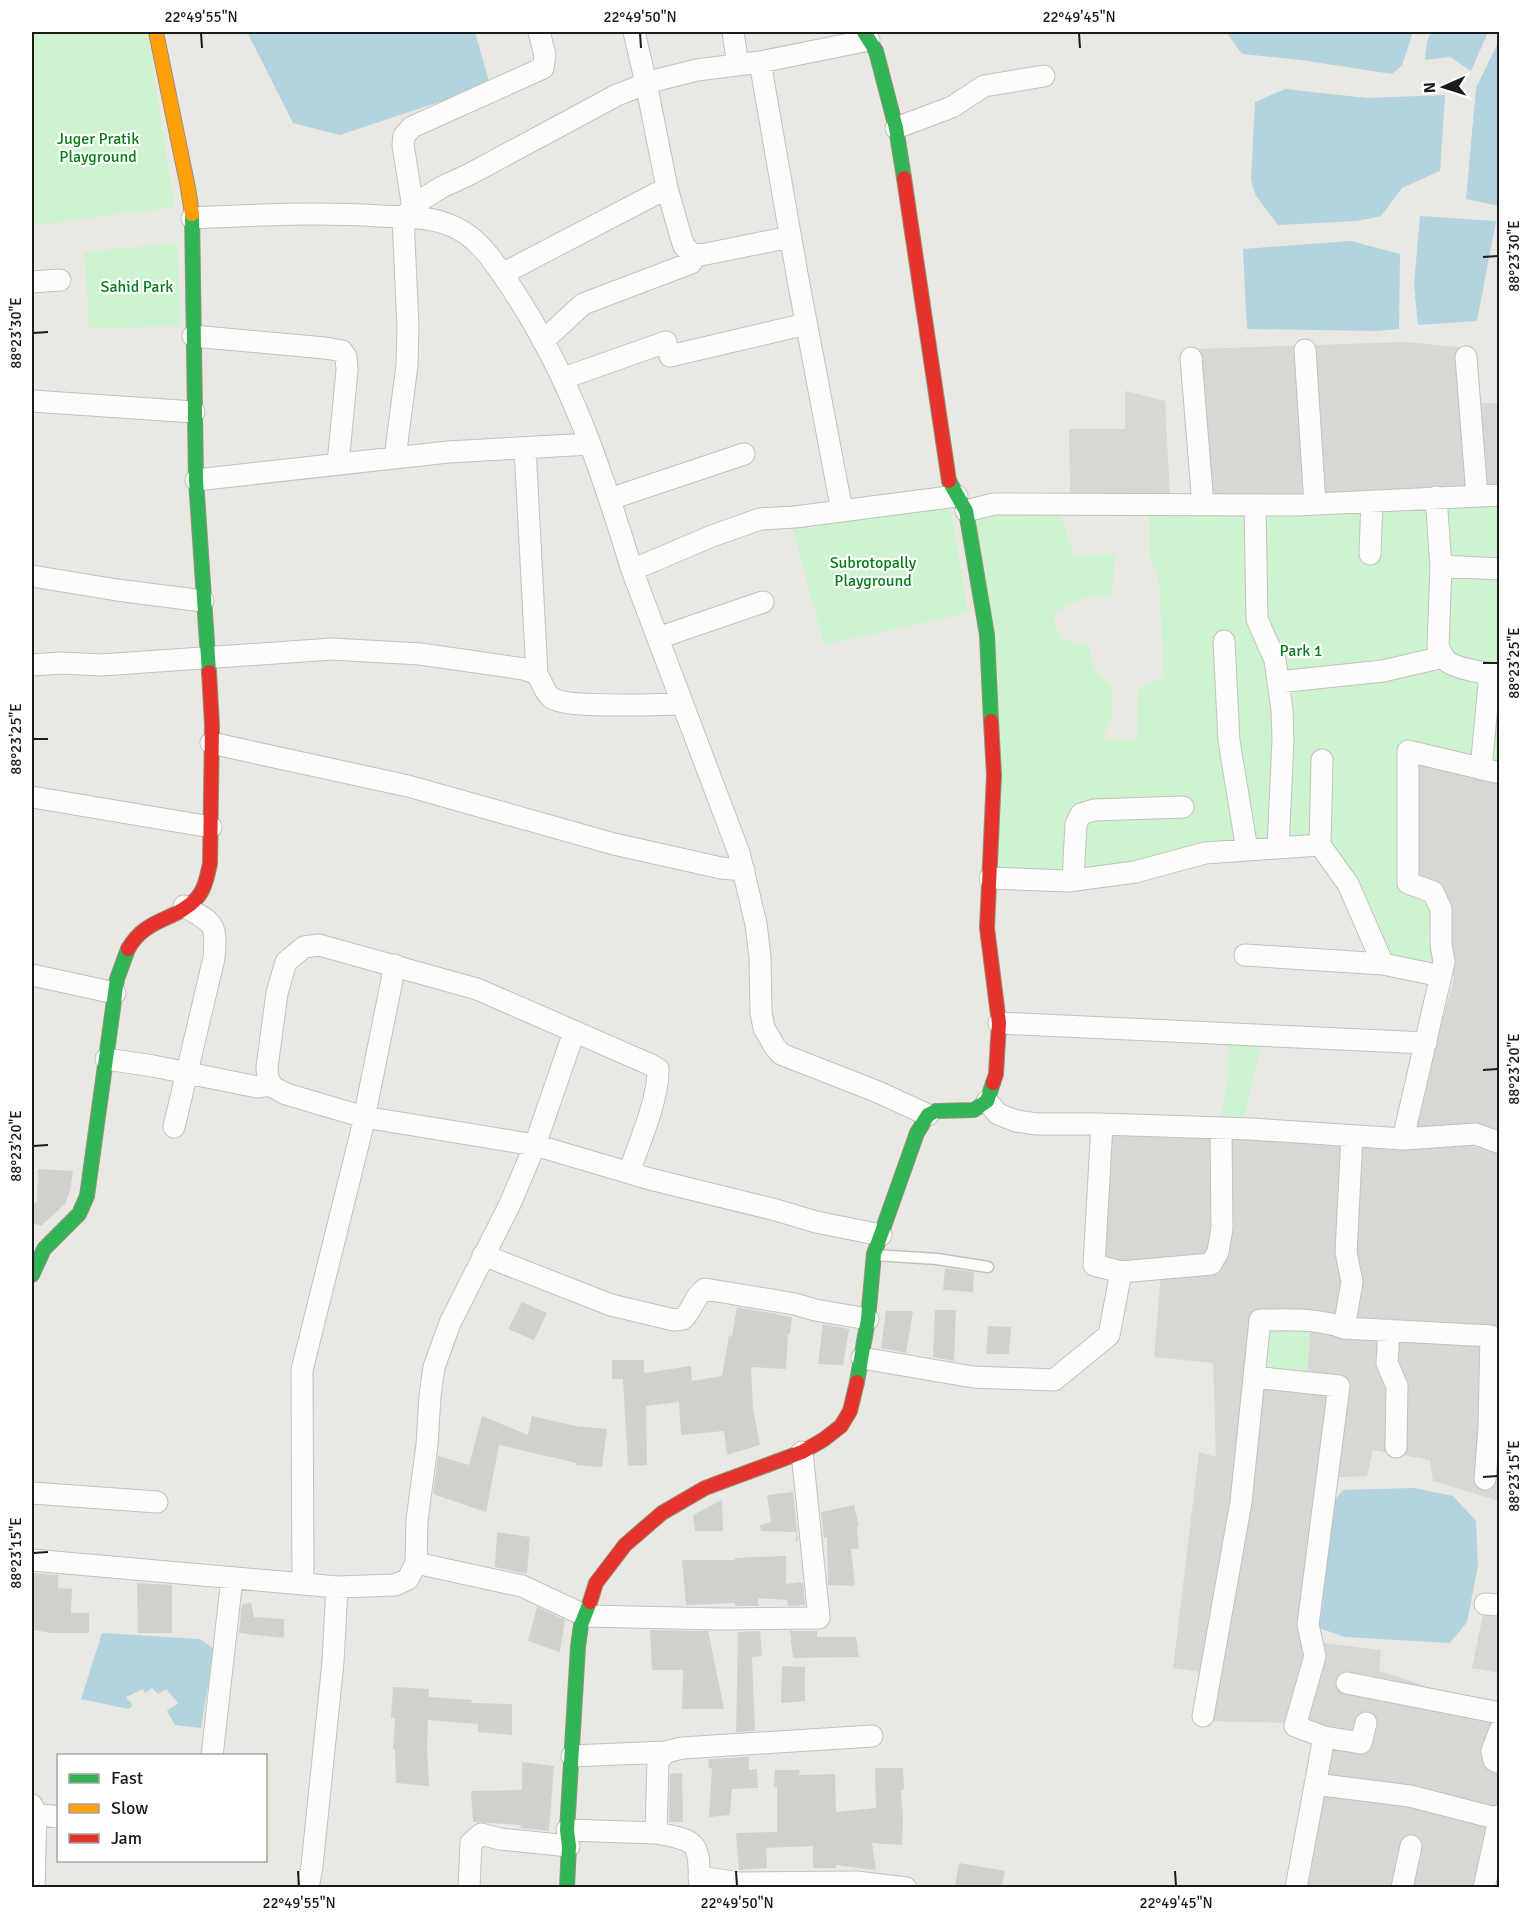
<svg xmlns="http://www.w3.org/2000/svg" width="1531" height="1919" font-family="Signika,sans-serif">
  <style>
    .residential { fill: #d9d7d4 }
    .park { fill: #cef3d0 }
    .water { fill: #b3d3df }
    .building { fill: #d2d0cb }
    .lines { fill: none; stroke-linecap: round; stroke-linejoin: round }
    .lane-casing { stroke: #c2c2bf; stroke-width: 13 }
    .street-casing { stroke: #c2c2bf; stroke-width: 23 }
    .fast-casing { stroke: #90937a; stroke-width: 16 }
    .slow-casing { stroke: #90937a; stroke-width: 16 }
    .jam-casing { stroke: #90937a; stroke-width: 16 }
    .lane { stroke: #fcfcfb; stroke-width: 10 }
    .street { stroke: #fcfcfb; stroke-width: 21 }
    .fast { stroke: #30b455; stroke-width: 14 }
    .slow { stroke: #ff9f0a; stroke-width: 14 }
    .jam { stroke: #e5322d; stroke-width: 14 }
    .ticks { fill: none; stroke: #1b1b1b; stroke-width: 2 }
    .labels { text-anchor: middle; dominant-baseline: central; stroke-width: 4.5; stroke-linejoin: round; paint-order: stroke }
    .park-label { font-size: 16px; fill: #067c18; stroke: #fff }
    .neatline { fill: none; stroke: #1b1b1b; stroke-width: 2 }
    .ticks-label { font-size: 15px; text-anchor: middle; fill: #1b1b1b }
  </style>
  <rect width="100%" height="100%" fill="#eae8e2"/>
  <path class="residential" d="M1405,342L1469,348L1478,403H1499V488L1207,500L1197,349Z
    M1125,391L1165,401L1170,496L1070,494L1069,429H1125Z
    M1415,761L1499,777V1135L1411,1130L1454,979L1446,947L1416,876Z
    M1109,1133L1253,1136L1400,1148L1470,1146L1499,1152V1501L1433,1481L1430,1460L1373,1450L1367,1476L1319,1478L1307,1657L1289,1723L1207,1721L1220,1675L1173,1668L1199,1452L1216,1457L1213,1363L1154,1357L1162,1260H1100Z
    M1483,1614L1499,1615V1673L1472,1668Z
    M1323,1643L1381,1650L1379,1671L1496,1708L1499,1700V1887L1301,1888L1329,1726L1302,1722Z"/>
  <path class="park" d="M32,32H147L175,207L32,226Z
    M177,243L181,326L89,328L84,252Z
    M949,497L968,613L824,645L792,527Z
    M1499,502V768L1403,744L1397,886L1429,899C1433,917 1428,922 1428,939C1428,947 1435,958 1437,967L1388,957L1337,853L1134,863L1054,874L999,871L972,517L997,509L1059,510L1074,555L1115,554L1112,596L1083,598L1053,614L1060,639L1089,646L1095,669L1113,688L1112,714L1103,738L1137,741L1138,690L1163,677L1160,587L1149,551V514Z
    M1230,1037L1263,1038L1243,1124L1221,1122L1227,1079Z
    M1260,1320L1311,1321L1307,1379L1254,1377Z"/>
  <path class="water" d="M247,32H475L490,85L340,135L293,123Z
    M1226,32H1413L1402,65L1392,74L1301,60L1242,54Z
    M1431,32H1488L1471,71L1450,57L1425,60L1427,41Z
    M1499,41V206L1466,199L1476,88Z
    M1285,89L1367,98L1445,95L1440,171L1402,188L1381,216L1357,221L1278,225L1256,196L1251,180L1255,102Z
    M1420,216L1496,221L1477,321L1418,325L1414,284Z
    M1351,241L1400,254L1399,329L1376,331L1247,329L1243,249Z
    M1414,1488L1453,1496L1476,1521L1478,1566L1467,1622L1450,1643L1345,1637L1319,1628L1314,1603L1331,1504L1343,1490Z
    M102,1633L200,1639L214,1649L201,1728L175,1725L167,1711L178,1703L166,1689L158,1694L152,1688L145,1693L143,1689L126,1697L133,1706L128,1709L81,1699Z"/>
  <path class="building" d="M38,1169L73,1171L70,1191L65,1204L41,1226L32,1223V1202L37,1203Z
    M945,1268L974,1272L973,1292L943,1290Z
    M522,1302L547,1313L534,1340L508,1329Z
    M737,1307L792,1317L790,1334H788L786,1369L751,1367L753,1409L760,1445L727,1455L724,1431L681,1435L679,1402L646,1406L647,1465L628,1466L623,1379H612V1360H644V1373L691,1366L692,1381L722,1376L729,1336L732,1337Z
    M935,1310H956L954,1361L933,1357Z
    M886,1311H913L906,1353L881,1348Z
    M823,1324L849,1329L843,1365L818,1364Z
    M988,1326L1011,1327L1009,1354H986Z
    M482,1416L528,1435L532,1416L575,1426L607,1429L602,1467L576,1465V1463L499,1445L486,1512L433,1494L438,1456L469,1465Z
    M793,1492L798,1541L796,1542V1532L761,1531L760,1525L771,1522L767,1495Z
    M722,1500L723,1531H695L693,1515Z
    M854,1505L859,1527H857L859,1549H851L855,1586L828,1585L827,1537L824,1538L821,1512Z
    M497,1532L530,1537L527,1574L495,1567Z
    M786,1556V1584L803,1582L805,1605L788,1606L787,1600L758,1598L759,1606H735V1603L686,1605L682,1560H735V1558Z
    M32,1573L58,1575V1588L72,1589L71,1613H89V1633H52L32,1630Z
    M137,1583L172,1585V1633H138Z
    M251,1603L254,1617L284,1619V1638L239,1633L242,1604Z
    M537,1607L565,1620L560,1652L528,1641Z
    M650,1630L708,1631L724,1709H682L683,1670H652Z
    M760,1631L762,1656L752,1657L755,1731L736,1732L738,1632Z
    M790,1631H817V1637H856L859,1657L793,1658Z
    M782,1666L805,1667V1701L781,1703Z
    M393,1687L429,1689V1697L472,1700L471,1703L512,1704V1735L478,1732V1724L428,1720L427,1746L429,1786L396,1783L395,1749H393L395,1718H391Z
    M749,1757V1770L757,1769L758,1788L732,1789L730,1815L709,1817L712,1768L709,1769L708,1759Z
    M522,1762L554,1766L549,1831L520,1828L521,1825L473,1822L471,1791L522,1790Z
    M875,1768H903L904,1790H901L903,1819L902,1845L872,1843L876,1870L836,1865V1868H813V1846L766,1848L767,1868L739,1870L736,1833L777,1832V1787H774L775,1770H800L799,1775L835,1774L836,1812L876,1808Z
    M682,1773L683,1822H669L670,1774Z
    M959,1863L1005,1871L1002,1887H955Z"/>
  <g class="lines">
    <defs>
      <path id="lane" d="M875,1255L937,1259L988,1267"/>
      <path id="street" d="M634,32L646,83L667,188L680,234L684,246L692,254L701,255L790,237
        M733,32L738,65
        M760,62L797,274L842,511
        M896,128L952,107L984,86L1044,76
        M413,208L403,145L404,136L412,127L543,68L545,55L539,32
        M192,218C255,215 317,212 379,216C401,217 426,216 447,224C478,234 496,265 513,290C572,380 601,469 632,570
        M502,274L667,188
        M32,282L60,280
        M193,336L325,348L342,351L346,357L347,370L338,464
        M543,341L583,304L691,263
        M1305,350L1315,504
        M670,356L806,324
        M1466,357L1477,496
        M1191,358L1203,505
        M564,378L666,342
        M32,401L194,412
        M525,448L537,674
        M395,458L407,365L408,327L403,217L424,198L442,187L470,174L617,95L653,81L697,70L760,62L869,40
        M196,480L448,452L590,444
        M1436,497L1441,566L1438,646C1440,651 1443,658 1448,662C1458,669 1487,674 1500,674
        M610,499L744,454
        M1255,505L1257,619L1275,660L1282,710L1283,740L1278,848
        M966,511L994,504L1296,505L1500,495
        M1370,554L1372,501
        M1441,566L1500,569
        M32,576L117,590L203,601
        M658,638L763,602
        M1224,641L1229,741L1247,850
        M32,665L61,663L101,665L332,649L420,654L524,669C528,671 534,672 537,675C543,682 544,693 552,698C568,709 660,704 683,704
        M1278,682L1383,671L1443,657
        M211,743L408,786L614,844L721,868L744,870
        M1481,769L1490,674
        M1500,773L1408,751V883L1433,892L1441,909V944L1444,962L1403,1139L1476,1134L1500,1143
        M32,797L211,827
        M1320,845L1322,760
        M990,878L1068,881L1135,872L1205,853L1320,845L1348,884L1383,964
        M1073,880L1076,824L1081,814L1094,810L1183,807
        M1245,955L1383,964L1441,976
        M32,975L115,993
        M999,1023L1426,1043
        M106,1059L153,1066L257,1087L271,1085L273,1087
        M987,1101L998,1114L1016,1121L1037,1124H1102L1251,1129L1403,1139
        M928,1115L878,1092L781,1054L775,1047L764,1028L761,1013L760,957L756,924L739,853L632,570L712,536L760,519L795,517L957,496
        M174,1127L214,958C217,922 214,924 184,906
        M629,1172C639,1144 659,1098 658,1069L649,1064L477,989L319,945L304,947L286,962L277,993L267,1067L268,1079L273,1087L286,1094L364,1117L535,1145L650,1179L776,1210L816,1222L881,1235
        M483,1255L611,1305L674,1320L683,1319C692,1311 695,1295 705,1289L795,1304L815,1310L868,1319
        M1121,1272L1211,1264L1218,1252L1222,1228L1221,1128
        M1344,1328L1491,1336L1489,1428L1485,1479
        M1389,1330L1387,1363L1397,1386L1396,1447
        M862,1358L973,1377L1054,1380L1109,1335L1121,1272L1094,1265L1102,1124
        M1254,1377L1339,1386L1308,1625L1315,1656L1295,1726L1324,1737L1361,1743L1366,1723
        M32,1493L157,1502
        M32,1560L337,1587L395,1585L408,1579L416,1563L417,1520L427,1445L430,1396L434,1367L450,1323L510,1204L535,1145L574,1032
        M416,1563L522,1586L586,1616L722,1619L819,1618L802,1452
        M303,1584L302,1370L361,1133L395,965
        M1485,1604L1500,1605
        M1347,1683L1500,1713
        M1203,1716L1241,1502L1260,1320C1288,1320 1317,1318 1344,1328L1352,1282L1346,1252L1352,1136
        M1500,1730L1492,1751L1494,1760L1500,1763
        M212,1756L232,1578
        M572,1756L666,1752
        M1315,1784L1410,1796L1499,1819
        M32,1805L36,1814L34,1888
        M36,1814L58,1817
        M567,1830L656,1833
        M699,1877L739,1883L856,1882L906,1888
        M308,1888L312,1866L333,1662L337,1587
        M469,1888L471,1843L481,1834L500,1839L569,1846
        M700,1888C698,1844 702,1841 656,1833L658,1761L666,1752L682,1748L872,1736
        M1296,1888L1324,1737
        M1402,1888L1411,1846
        M1484,1888L1500,1815"/>
      <path id="fast" d="M864,32L876,51L896,128L904,178
        M192,214L196,480L209,672
        M949,481L966,511L987,635L991,721
        M32,1275L44,1249L79,1214L87,1196L117,979L128,949
        M857,1382L868,1319L874,1254L917,1133L928,1115L936,1111L974,1110L987,1101L993,1083
        M567,1888L569,1846L567,1830L578,1647L581,1625L590,1602"/>
      <path id="slow" d="M156,32L188,188L192,214"/>
      <path id="jam" d="M904,178L949,481
        M991,721L994,775L987,928L999,1023L996,1074L993,1083
        M128,949C146,917 176,921 196,899C205,890 207,876 210,864L212,725L209,672
        M590,1602L596,1583L625,1545L662,1513L705,1488L802,1452L823,1440L841,1426L850,1411L857,1382"/>
    </defs>
    <use href="#lane" class="lane-casing"/>
    <use href="#street" class="street-casing"/>
    <use href="#fast" class="fast-casing"/>
    <use href="#slow" class="slow-casing"/>
    <use href="#jam" class="jam-casing"/>
    <use href="#lane" class="lane"/>
    <use href="#street" class="street"/>
    <use href="#fast" class="fast"/>
    <use href="#slow" class="slow"/>
    <use href="#jam" class="jam"/>
  </g>
  <path class="ticks" d="M201,33L202,48M640,33L641,48M1079,33L1080,48M1483,257L1498,256M33,333L48,332M1483,663H1498M33,739H48M1483,1070L1498,1069M33,1146L48,1145M1483,1477L1498,1476M33,1553L48,1552M298,1871L299,1886M736,1871L737,1886M1175,1871L1176,1886"/>
  <g class="labels">
    <g class="park-label">
      <text x="98" y="139">Juger Pratik<tspan x="98" dy="18">Playground</tspan></text>
      <text x="137" y="287">Sahid Park</text>
      <text x="873" y="563">Subrotopally<tspan x="873" dy="18">Playground</tspan></text>
      <text x="1301" y="651">Park 1</text>
    </g>
  </g>
  <rect width="1531" height="1919" fill="none" stroke="#ffffff" stroke-width="66"/>
  <rect x="57" y="1754" width="210" height="108" fill="#ffffff" stroke="#a4a4a4" stroke-width="1.5"/>
  <rect x="69" y="1774" width="30" height="9" fill="#30b455" stroke="#a4a4a4" stroke-width="1.5"/>
  <text x="111" y="1784" font-size="18" fill="#1b1b1b">Fast</text>
  <rect x="69" y="1804" width="30" height="9" fill="#ff9f0a" stroke="#a4a4a4" stroke-width="1.5"/>
  <text x="111" y="1814" font-size="18" fill="#1b1b1b">Slow</text>
  <rect x="69" y="1834" width="30" height="9" fill="#e5322d" stroke="#a4a4a4" stroke-width="1.5"/>
  <text x="111" y="1844" font-size="18" fill="#1b1b1b">Jam</text>
  <g transform="translate(1444 87) rotate(267)" stroke="#ffffff" stroke-width="4.5" paint-order="stroke">
  <path d="M0-4.5L10 22L0 15L-10 22Z" fill="#1b1b1b"/>
  <text y="-9" font-size="16" font-weight="bold" text-anchor="middle" fill="#1b1b1b">N</text>
  </g>
  <rect x="33" y="33" width="1465" height="1853" class="neatline"/>
  <g class="ticks-label">
    <text x="201" y="22">22°49'55"N</text>
    <text x="640" y="22">22°49'50"N</text>
    <text x="1079" y="22">22°49'45"N</text>
    <text transform="translate(1514 256) rotate(-90)" y="5">88°23'30"E</text>
    <text transform="translate(16 333) rotate(-90)" y="5">88°23'30"E</text>
    <text transform="translate(1514 663) rotate(-90)" y="5">88°23'25"E</text>
    <text transform="translate(16 739) rotate(-90)" y="5">88°23'25"E</text>
    <text transform="translate(1514 1069) rotate(-90)" y="5">88°23'20"E</text>
    <text transform="translate(16 1146) rotate(-90)" y="5">88°23'20"E</text>
    <text transform="translate(1514 1476) rotate(-90)" y="5">88°23'15"E</text>
    <text transform="translate(16 1553) rotate(-90)" y="5">88°23'15"E</text>
    <text x="299" y="1908">22°49'55"N</text>
    <text x="737" y="1908">22°49'50"N</text>
    <text x="1176" y="1908">22°49'45"N</text>
  </g>
</svg>
